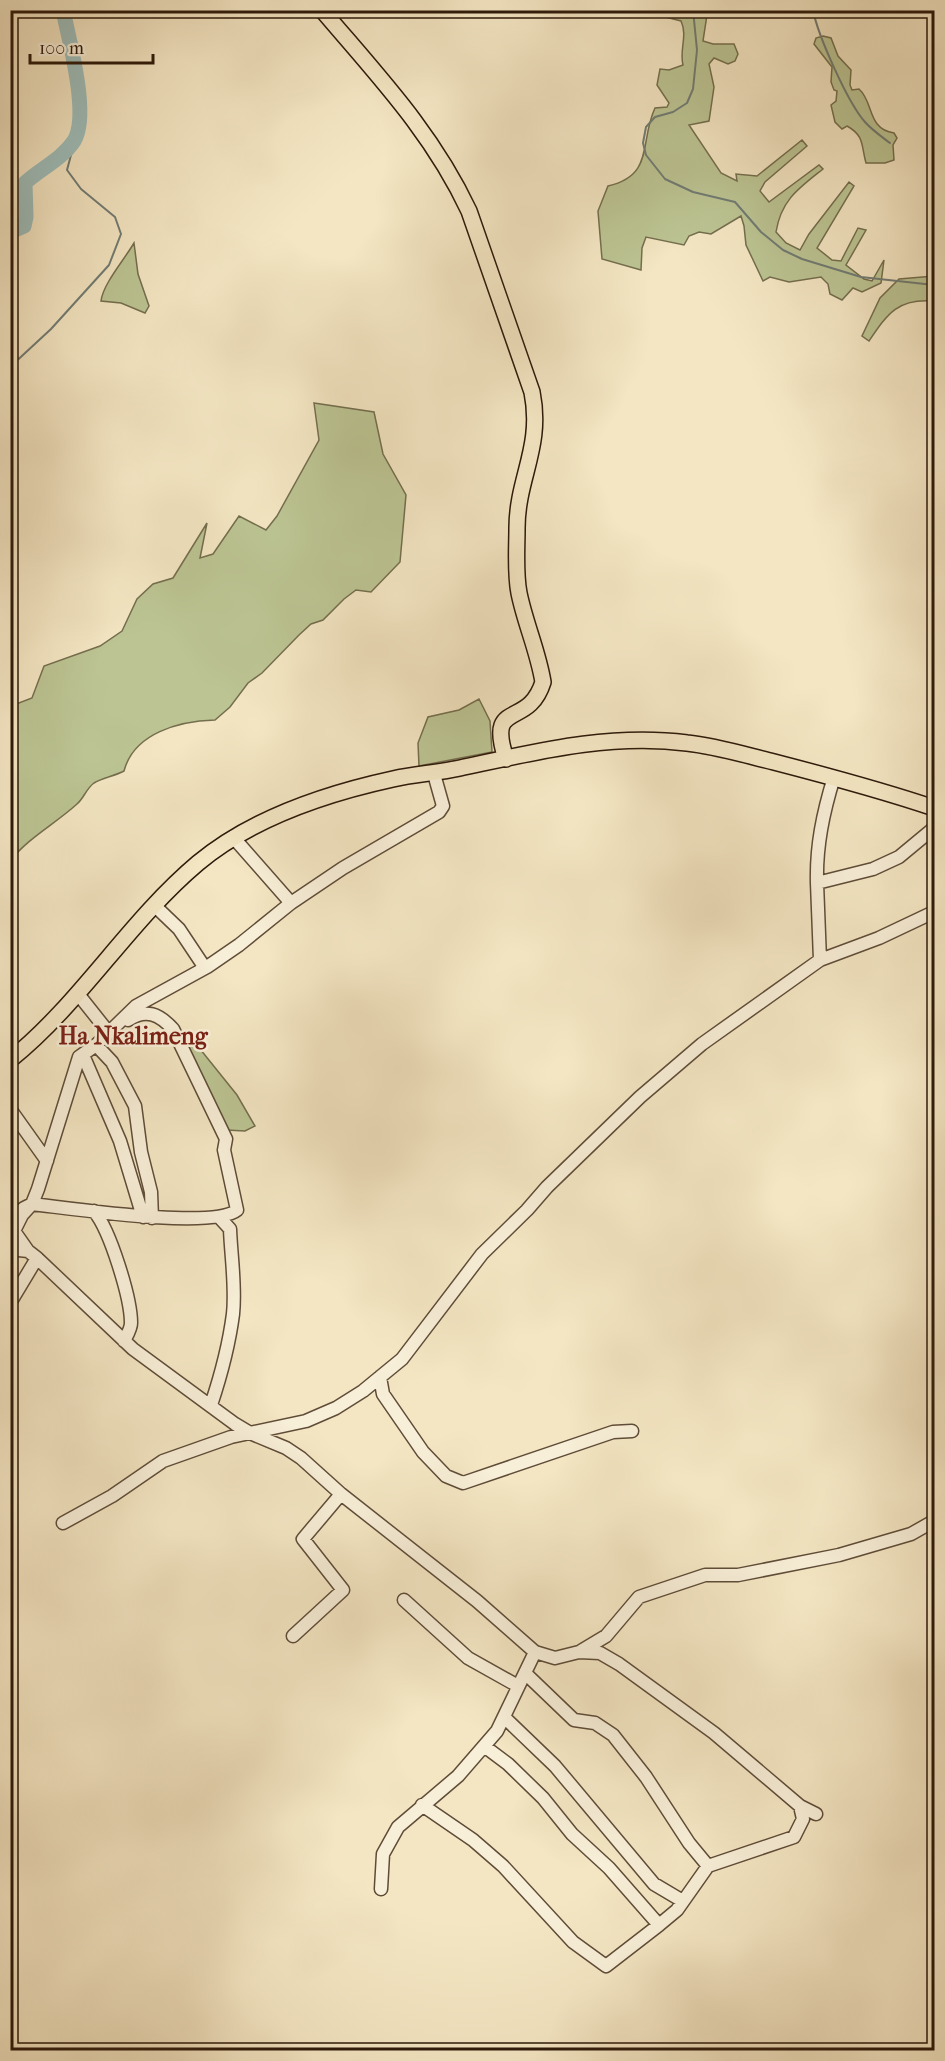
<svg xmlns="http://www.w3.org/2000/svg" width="945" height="2061" font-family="'IM FELL French Canon',serif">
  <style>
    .green { fill: #bcc493; stroke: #746e4e; stroke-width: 1.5 }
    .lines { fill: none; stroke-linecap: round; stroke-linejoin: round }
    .stream { stroke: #717c74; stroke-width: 2 }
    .river { stroke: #9ebebb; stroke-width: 15 }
    .minor-casing { stroke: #5f4c38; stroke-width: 15 }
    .major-casing { stroke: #2d190a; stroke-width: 18 }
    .minor { stroke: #f8efd8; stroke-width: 12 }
    .major { stroke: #f4e6c3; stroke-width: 15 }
    .labels { text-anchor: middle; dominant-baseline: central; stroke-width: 5; stroke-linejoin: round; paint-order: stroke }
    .quarter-label { font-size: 24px; font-weight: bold; fill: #7a1f14; stroke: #f8efd8 }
  </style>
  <rect width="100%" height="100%" fill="#f4e6c3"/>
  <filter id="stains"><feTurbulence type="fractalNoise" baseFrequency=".00333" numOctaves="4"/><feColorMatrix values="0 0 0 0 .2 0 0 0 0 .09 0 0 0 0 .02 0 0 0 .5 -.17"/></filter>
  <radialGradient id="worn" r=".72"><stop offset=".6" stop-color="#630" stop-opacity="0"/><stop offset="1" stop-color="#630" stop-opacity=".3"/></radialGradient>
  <path class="green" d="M665,11H713L707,15L703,41L713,44H734L738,54L735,61L728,64L714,58L709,64L714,87L709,121L689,125L721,173L737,181L736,174L757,176L802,140L807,146L765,182L760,191L769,202L819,165L823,169C799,188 781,200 776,232L786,243L800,250L809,234L849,182L854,186L817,248L832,260L841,261L858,228L866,230L846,265L864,279L872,281L884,260L881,283L862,292L853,288L842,300L830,294L828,284L821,277L789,282L770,277L763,281L746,245L744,226L741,216L711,234L699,232L689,236L684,245L646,237L642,248L641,270L602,259L598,211L608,186C655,175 639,142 655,108L667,107L669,103L657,85L660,69L669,70L683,65C679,50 688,36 681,21L665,17Z
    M823,36L831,38L838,56L851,70L850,85L852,90L859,89C874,102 867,129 894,133L897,138L893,145L894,160L885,163H866C861,146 865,136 847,126L842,129L835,122L831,105L836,101L837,91L834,90L831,82L832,67L814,44L816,38Z
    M134,243L138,274L149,306L145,313L121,303L101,301C103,284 124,260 134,243Z
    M934,276V301C898,298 888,313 869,341L862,336L880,298L899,279Z
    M314,403L374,412L383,454L406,495L400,562L371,592L356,590L344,599L323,620L311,624L299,635L262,673L248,683L230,707L215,720C179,721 134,733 124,771C115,776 102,778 94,783C86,789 84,798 77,804C55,824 28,838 11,860V706L32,698L44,666L100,646L122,631L137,599L153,584L173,578L207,523L200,558L213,554L239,516L266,530L277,516L319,440Z
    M479,699L490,721L492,752L419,766L418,743L428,717L459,710Z
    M192,1039L237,1095L255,1126L245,1131L226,1130L182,1044Z"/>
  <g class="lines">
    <path class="stream" d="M693,10L697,50L693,89L687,103L673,112L655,117L646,127L643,143L646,155L665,179L693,192L735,202L761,232L783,250L802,259L861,277L934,285
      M813,10C818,36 848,103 865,122C872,130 882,137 890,143
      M10,367L51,329L109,265L121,234L115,217L81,189L67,170L75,140"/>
    <path class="river" d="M10,232L24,226L26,217L25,183C40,169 62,159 74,141C90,115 69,41 63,10"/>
    <defs>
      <path id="minor" d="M817,883C816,846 823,813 834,777
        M291,903L343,868L439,812L443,806L434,774
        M155,906L179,929L205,968
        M820,960L817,883L873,869L899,857L934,828
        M78,994L109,1033
        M96,1045L112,1062L135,1106L141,1152L151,1192L152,1218
        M83,1055L120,1141L143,1217
        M10,1109L47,1161
        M94,1211C110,1230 131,1298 131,1323C131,1329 127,1335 124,1341
        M10,1220L24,1208L32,1204L38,1189L79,1057L96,1045L136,1006L207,967L239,945L291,903L233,837
        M10,1249L28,1251L37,1258L133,1349L235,1424L250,1433L286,1448L301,1458L341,1494L477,1601L535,1652L555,1658L579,1652L600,1653L619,1664L714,1733L800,1806L816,1814
        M28,1251L14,1231L22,1215L32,1204C69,1208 213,1230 237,1210L224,1150L226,1139L173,1029C159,1014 146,1008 128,1020
        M10,1303L37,1258
        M380,1377L383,1394L423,1452L446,1476L463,1483L613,1432L632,1431
        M211,1405C221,1375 229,1345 233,1314C236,1287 231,1256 230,1229L219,1217
        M63,1523L112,1496L163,1461L231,1437L306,1421L336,1408L363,1391L402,1359L482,1254L527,1210L547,1187L640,1097L702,1044L820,960L879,938L934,912
        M404,1600L468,1658L518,1686
        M293,1636L343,1590L303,1539L341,1494
        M581,1651L606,1636L639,1597L705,1575H738L839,1555L911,1534L934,1521
        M504,1717L555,1766L654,1884L681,1900
        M484,1746L508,1764L543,1798L572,1834L609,1868L659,1925L677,1910L708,1866L689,1843L646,1777L613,1735L595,1723L574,1720L525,1673
        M422,1805L473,1840L503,1866L573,1942L606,1966L659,1925
        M708,1866L794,1837L803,1819L800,1806
        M381,1889L383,1854L398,1827L458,1776L497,1731L535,1652"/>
      <path id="major" d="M322,10C377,75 432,132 469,211L532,392C543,447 517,478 517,528C517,548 515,573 519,593C525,623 538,651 543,682C528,730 486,698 506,759
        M10,1060C81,1003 128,922 198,863C252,818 324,794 393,779C415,774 437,773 460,768C535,752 609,733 687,743C716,746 745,755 774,762C828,776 881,790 934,808"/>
    </defs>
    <use href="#minor" class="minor-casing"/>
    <use href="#major" class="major-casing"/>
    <use href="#minor" class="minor"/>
    <use href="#major" class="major"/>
  </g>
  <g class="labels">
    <g class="quarter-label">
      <text x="133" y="1036">Ha Nkalimeng</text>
    </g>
  </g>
  <rect width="945" height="2061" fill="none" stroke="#f4e6c3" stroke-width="36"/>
  <rect x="12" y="12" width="921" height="2037" fill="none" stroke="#2d190a" stroke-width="3"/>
  <rect x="18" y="18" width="909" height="2025" fill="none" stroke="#2d190a" stroke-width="1.5"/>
  <path d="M30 54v9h123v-9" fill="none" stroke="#2d190a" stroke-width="3"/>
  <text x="39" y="54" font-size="18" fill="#2d190a" stroke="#f8efd8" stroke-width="4.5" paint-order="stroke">100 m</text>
  <rect width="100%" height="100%" filter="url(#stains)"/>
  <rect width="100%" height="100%" fill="url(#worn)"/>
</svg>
